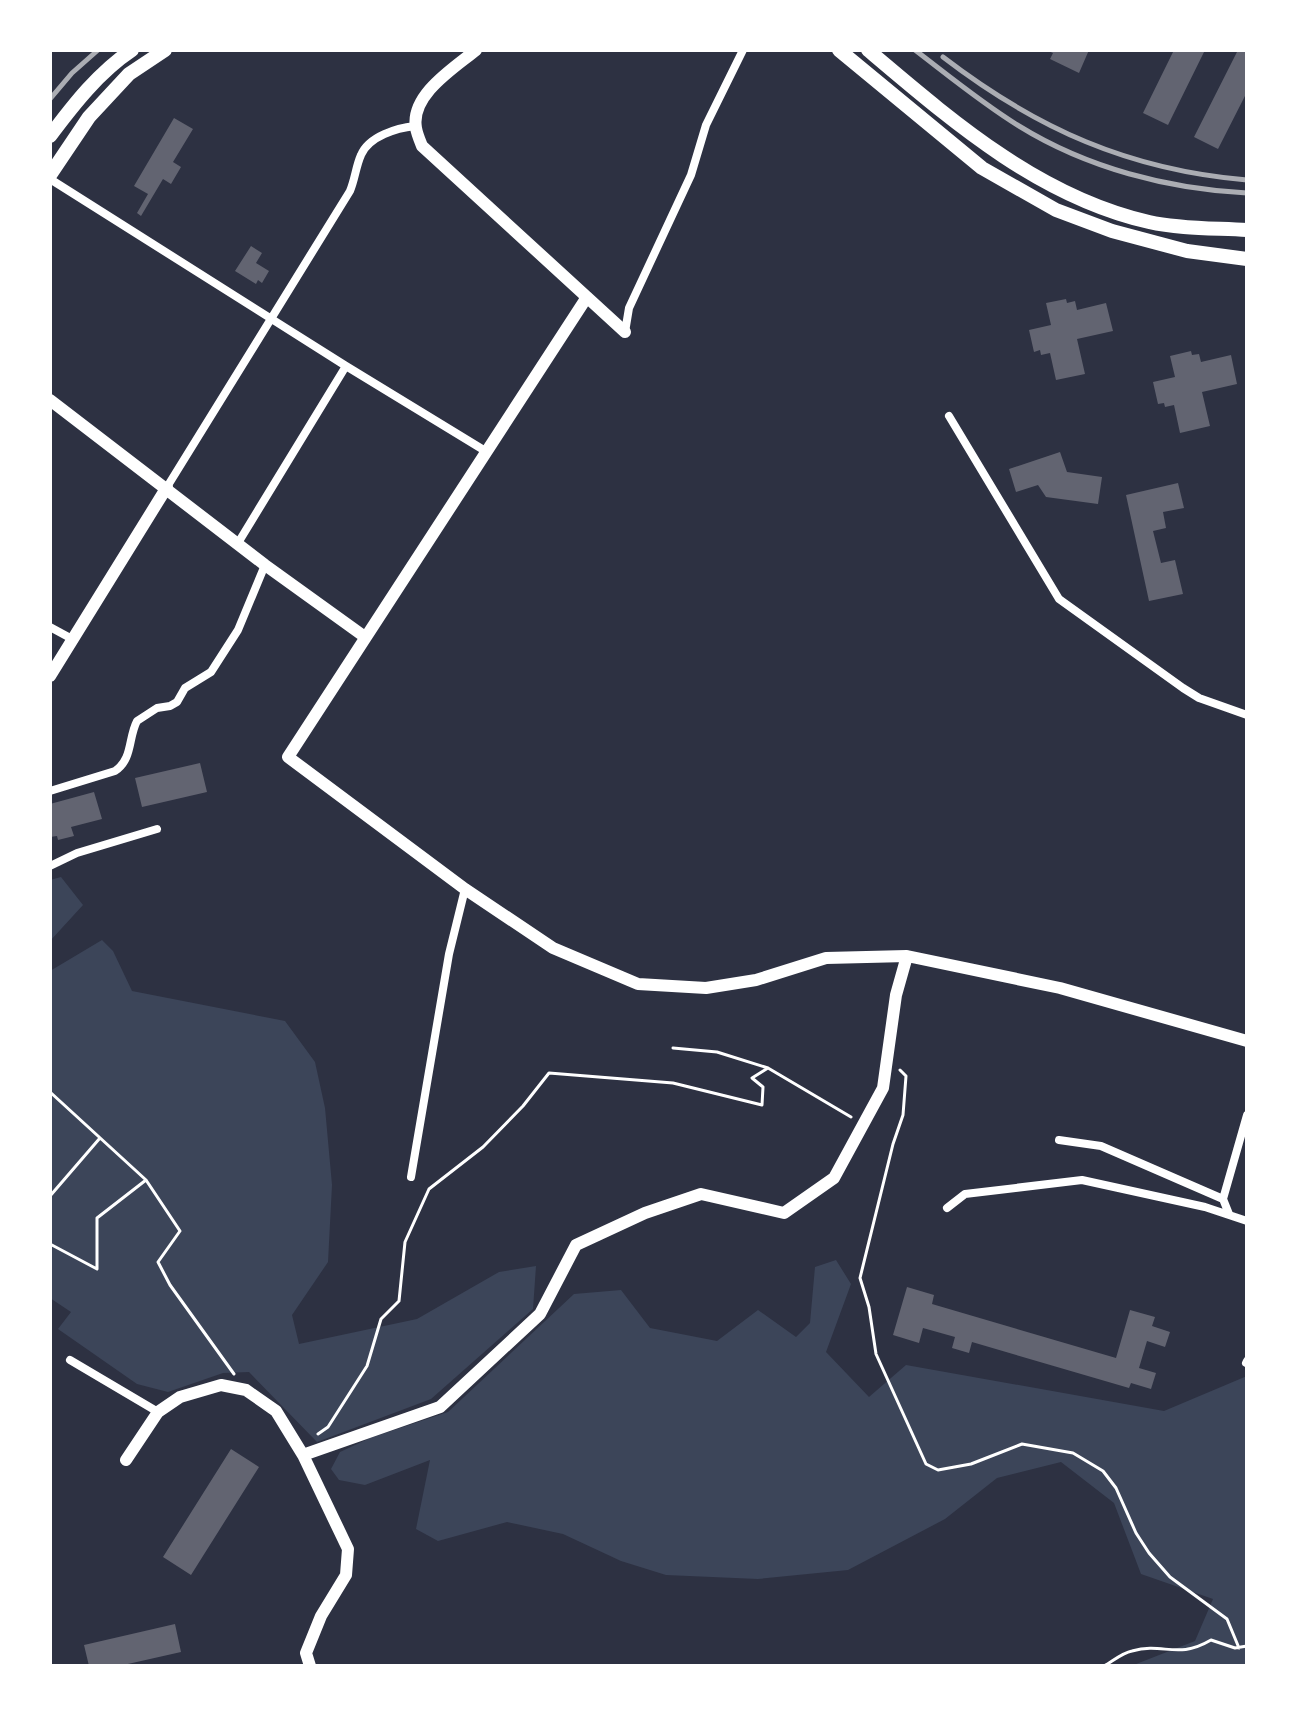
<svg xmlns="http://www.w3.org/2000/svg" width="1297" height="1716" font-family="Mulish,sans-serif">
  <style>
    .green { fill: #3c4559 }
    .building { fill: #626471 }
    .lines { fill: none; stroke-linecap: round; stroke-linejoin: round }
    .path { stroke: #fff; stroke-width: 3 }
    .minor { stroke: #fff; stroke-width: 8 }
    .tertiary { stroke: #fff; stroke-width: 12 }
    .secondary { stroke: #fff; stroke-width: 14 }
    .rail { stroke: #abadb3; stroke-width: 5 }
  </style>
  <rect width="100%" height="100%" fill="#2d3142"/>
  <path class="green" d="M61,877L83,905L50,941V880Z
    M102,940L113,951L132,991L285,1021L315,1062L325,1108L332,1185L328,1262L292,1315L299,1344L417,1319L499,1272L536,1266L533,1309L431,1399L317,1442L249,1372L223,1373L168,1392L137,1384L58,1329L71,1312L50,1298V971Z
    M836,1260L851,1284L826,1352L869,1397L906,1365L1164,1411L1247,1376V1666H1131L1195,1641L1213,1599L1141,1574L1114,1503L1061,1462L997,1478L945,1519L848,1570L758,1579L666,1575L621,1561L563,1534L507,1522L438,1541L416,1529L430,1460L365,1485L339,1480L331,1469L340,1452L370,1438L448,1412L574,1294L621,1290L650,1328L717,1341L758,1310L796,1337L810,1323L815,1267Z"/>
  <path class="building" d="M1046,50H1089L1079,73L1050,59L1053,53Z
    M1174,50H1205L1168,125L1143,113Z
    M1238,50H1247V92L1218,149L1194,137Z
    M174,118L193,129L173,162L181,167L171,184L163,179L141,216L137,213L148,194L134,186Z
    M251,246L262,253L256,263L269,271L262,283L258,280L256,284L235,271Z
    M1066,299L1067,303L1075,301L1077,310L1106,303L1113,331L1077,339L1085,374L1056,380L1050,353L1041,355L1040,350L1034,352L1029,330L1051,325L1046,303Z
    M1191,351L1192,355L1199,354L1201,362L1231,355L1237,384L1202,392L1210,426L1180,433L1174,405L1165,407L1164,403L1158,404L1153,382L1175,377L1170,356Z
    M1060,452L1067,472L1102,477L1098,504L1046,497L1038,485L1016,492L1009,469Z
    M1178,483L1184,508L1163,512L1166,528L1153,531L1161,563L1175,560L1183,594L1149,601L1126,495Z
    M200,763L207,792L142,807L135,778Z
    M94,792L102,819L71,827L74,836L58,840L57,836L50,837V804Z
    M907,1287L934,1295L932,1304L1116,1358L1130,1310L1155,1317L1152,1326L1170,1332L1165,1347L1147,1341L1139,1368L1156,1373L1151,1389L1131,1383L1129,1388L972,1342L969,1353L952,1348L955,1337L923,1328L919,1343L893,1335Z
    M231,1449L259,1467L191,1575L163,1557Z
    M175,1624L181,1652L119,1666H89L84,1645Z"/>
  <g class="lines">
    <path class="path" d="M673,1048L717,1052L768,1068
      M900,1070L906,1076L903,1115L893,1144L860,1278L869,1307L876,1354L926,1464L938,1470L971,1464L1022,1444L1073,1453L1103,1471L1116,1488L1136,1533L1149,1553L1170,1577L1227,1619L1239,1648
      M50,1092L146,1180L180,1231L158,1262L170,1285L234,1374
      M50,1196L100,1138
      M50,1244L97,1269V1218L146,1180
      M318,1434L328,1427L367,1366L381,1319L399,1301L405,1242L429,1189L483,1147L523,1106L549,1073L673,1083L762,1105L763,1087L752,1078L768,1068L851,1117
      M1104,1666C1113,1661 1122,1653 1132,1651C1164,1642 1177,1660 1211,1640L1235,1648L1247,1646"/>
    <path class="minor" d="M50,179L346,366L487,452
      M625,332L629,308L691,175L706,125L743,50
      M949,416L1059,599L1183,688L1199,698L1247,715
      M167,487L350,191C355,179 356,166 361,155C369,136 397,128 415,126
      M238,543L346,366
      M50,627L74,640
      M50,791L115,771C133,759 128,738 137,721L157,708L170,706L177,702L185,688L211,672L238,630L265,565
      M50,866L77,853L157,829
      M1059,1140L1101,1146L1223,1199L1229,1214
      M411,1177L449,954L465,889
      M1223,1199L1247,1115
      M947,1208L965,1194L1082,1180L1205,1207L1247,1221
      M70,1360L158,1412
      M1246,1363L1247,1361"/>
    <path class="tertiary" d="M476,50C454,68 410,95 416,128C417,134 420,141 422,146L625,332
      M587,297L288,757L465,889L553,948L638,984L706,988L756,980L826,958L907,956L1060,988L1247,1041
      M50,400L265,565L365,637
      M50,676L167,487
      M303,1455L440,1407L540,1314L576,1245L645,1213L701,1194L784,1213L834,1178L883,1088L896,995L907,956
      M126,1460L158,1412L180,1397L221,1385L246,1390L276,1411L303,1455L348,1549L346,1575L321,1616L306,1653L310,1666"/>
    <path class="secondary" d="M839,50L982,168L1056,210L1112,231L1187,251L1247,259
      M868,50C952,121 1039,197 1149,222C1180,229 1215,228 1247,230
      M50,136C74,104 99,72 132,50
      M50,175L89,117L129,74L165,50"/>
    <path class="rail" d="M915,50C949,76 983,104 1019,126C1087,168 1168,189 1247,193
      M943,57C1037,129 1129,170 1247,180
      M50,99L72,73L98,50"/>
  </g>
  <rect width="1297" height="1716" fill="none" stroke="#ffffff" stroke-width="104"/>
</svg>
